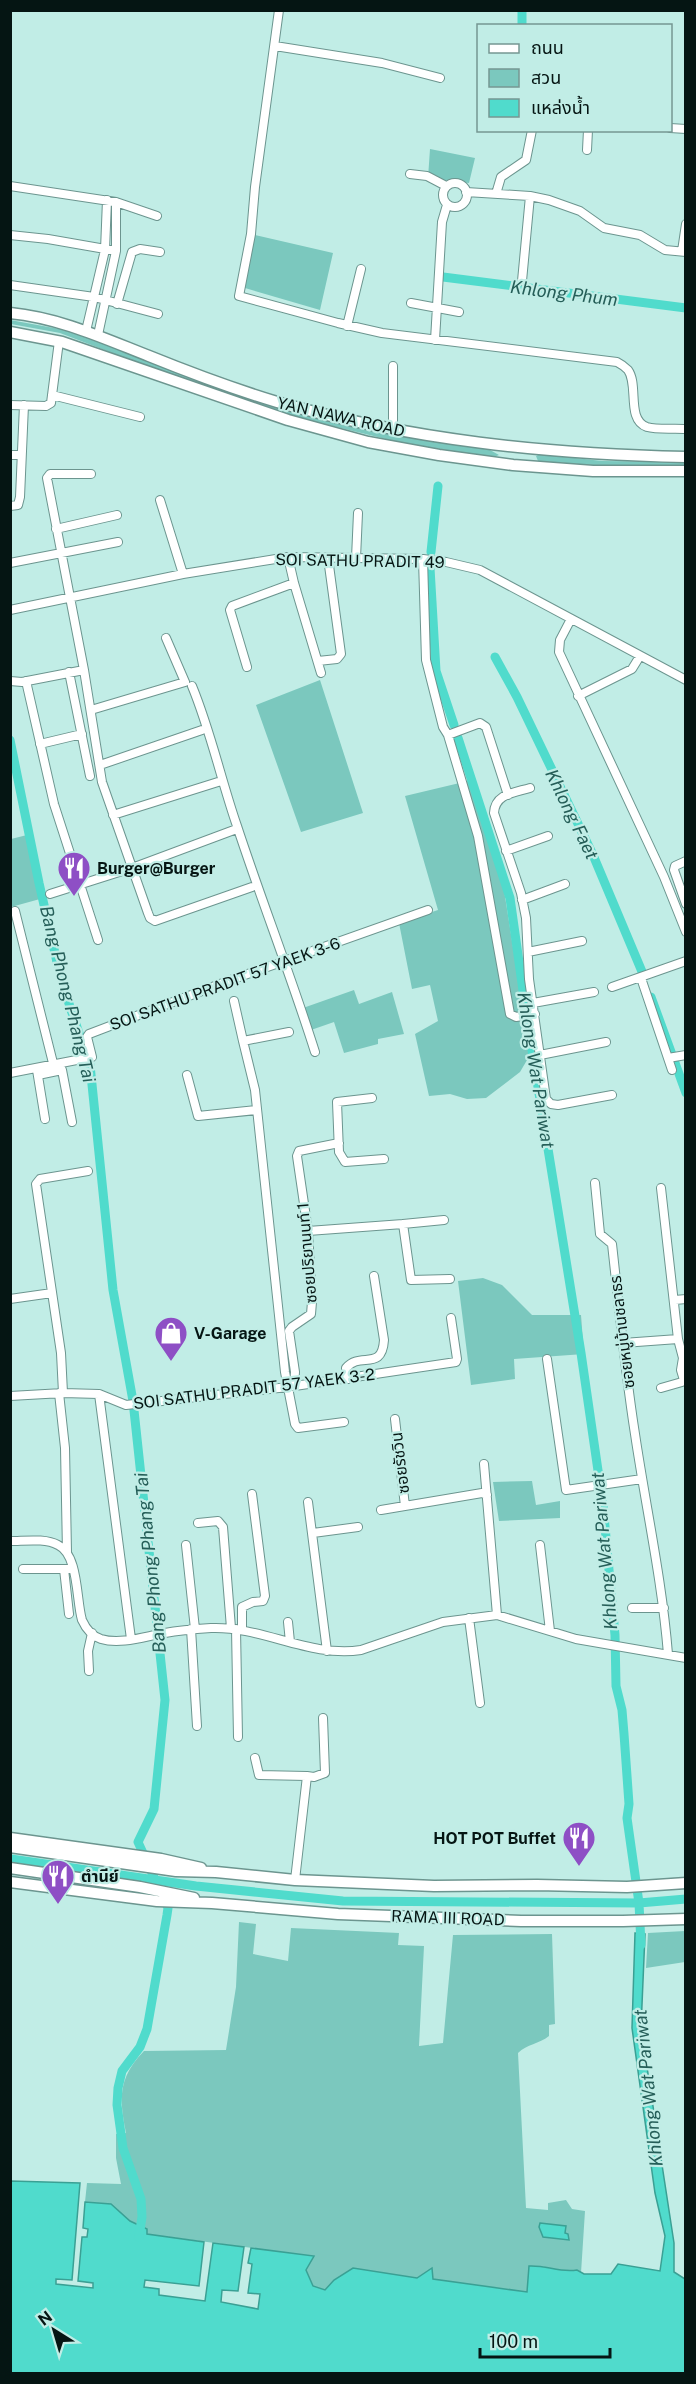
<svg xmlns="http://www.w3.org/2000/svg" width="696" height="2384" font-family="'Public Sans','Noto Sans Thai',sans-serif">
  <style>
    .green { fill: #7bc8be }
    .water { fill: #50dbcc; stroke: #3aa094; stroke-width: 1.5 }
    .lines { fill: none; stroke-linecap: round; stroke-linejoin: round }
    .canal { stroke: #50dbcc; stroke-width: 9 }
    .minor-casing { stroke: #6c958f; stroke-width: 10 }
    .major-casing { stroke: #6c958f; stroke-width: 13 }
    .minor { stroke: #fff; stroke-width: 8 }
    .major { stroke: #fff; stroke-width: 10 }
    .labels { text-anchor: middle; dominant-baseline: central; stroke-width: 4.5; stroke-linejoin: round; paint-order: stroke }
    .street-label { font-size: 16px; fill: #051513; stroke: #c1ede6 }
    .poi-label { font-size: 16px; font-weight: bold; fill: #051513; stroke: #c1ede6; text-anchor: start }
    .water-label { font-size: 18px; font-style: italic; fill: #255e58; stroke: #c1ede6 }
  </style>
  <rect width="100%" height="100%" fill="#c1ede6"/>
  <path class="green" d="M430,149L475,158L469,183L428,178Z
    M255,235L333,253L320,310L245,288Z
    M10,320L65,330L272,405L376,432L490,450L499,455L492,458L394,441L288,415L204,388L60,333L11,324Z
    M540,454L602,461L685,462V467L592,465L538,461L536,456Z
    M320,680L363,813L301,832L256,705Z
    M468,781L504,890L530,1055L520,1072L486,1098L467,1099L450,1094L429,1096L415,1034L438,1021L430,985L412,989L399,923L438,910L405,796Z
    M27,835L40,899L11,907V839Z
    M354,990L359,1004L392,992L404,1034L378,1039V1044L344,1053L334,1022L311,1030L303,1008Z
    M483,1278L502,1285L532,1315H581L584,1354L514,1359L515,1379L471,1385L458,1281Z
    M532,1481L536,1505L560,1501V1518L499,1521L493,1482Z
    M239,1922L256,1924L253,1954L288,1961L291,1928L399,1933L398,1945L424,1946L419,2046L443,2043L453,1935L552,1934L555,2024L549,2025V2036C539,2044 527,2044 518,2053L526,2208L548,2210V2203L566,2200L572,2209L585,2211L581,2273L577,2270L563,2273L542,2266L527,2292L432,2279V2268L417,2278L334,2280L325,2290L313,2286L306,2270L313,2256L147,2234V2229L130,2221L111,2204L85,2202L87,2183L121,2184L116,2158V2134L126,2133C119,2098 118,2078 144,2051L226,2050L236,1987Z
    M685,1931V1962L646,1968L648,1933Z"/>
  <path class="water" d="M635,1933L645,1934L641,2028L674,2243V2272L685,2279V2373H11V2181L80,2183L72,2280L56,2279V2284L93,2288V2283L78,2281L82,2237H87L88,2229L83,2228L85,2202L111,2204L130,2221L147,2229V2234L204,2242L199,2286L145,2280L144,2287L159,2289V2295L205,2301L213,2243L244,2247L238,2291L222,2290L221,2302L258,2309L260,2294L248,2293L252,2264L248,2263L251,2248L314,2256L306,2270L313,2286L325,2290L334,2280L353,2268L417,2278L432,2268L433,2279L527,2292L529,2266C547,2265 559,2273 577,2270L584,2274H611L618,2264L660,2271L665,2236L655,2193L632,2028Z
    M540,2223L566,2226L565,2233L568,2234L569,2240L543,2237L539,2227Z"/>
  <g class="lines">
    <path class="canal" d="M522,10V26
      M443,277L686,308
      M431,552L438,486
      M430,568L436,671L454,725
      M495,657L517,697L593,855L643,974
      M458,738L510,898L527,1019L581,1353L603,1505L615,1635L616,1686L622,1710L624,1734L629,1804L627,1818L639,1903L641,1945
      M10,740L39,883L57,962L70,1007L90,1065L113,1290L133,1401L165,1700L154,1809L138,1842L168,1908L167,1915L147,2029L140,2047L122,2071L118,2088L117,2105L123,2148L141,2199L142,2217L139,2237
      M651,997L686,1093
      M11,1859L196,1886L343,1901L639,1903L686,1899"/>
    <defs>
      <path id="minor" d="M279,10L255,187L251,234L239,296L338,323L382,333L617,362C621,364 625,367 628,370C639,385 626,420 647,427C658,430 674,428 686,429
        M275,46L382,63L440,78
        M670,128L686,129
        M587,150L588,130
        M410,174L427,176L446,186
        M443 195a12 12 0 1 1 24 0a12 12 0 1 1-24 0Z
        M10,186L116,202L157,216
        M466,192L530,196L549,200L580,211L604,228L640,235L665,250L686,252
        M496,194L501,177L526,160L532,130
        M10,235L48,239L111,250
        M682,251L686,224
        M522,281L530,196
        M10,285L94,297L158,314
        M411,303L459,312
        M117,304L132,252L140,249L160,252
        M347,326L361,269
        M86,331L105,250L107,200
        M98,335L116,251V202
        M435,340L442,222L447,205
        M52,395L140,417
        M10,405L46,406L51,403L59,341
        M393,430V366
        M10,455H21
        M91,474H50L47,478L84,670L102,782L148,913L150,918L155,921L252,887
        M160,500L183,574
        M10,506L18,505L20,497L24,405
        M56,529L117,515
        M288,557L294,583L321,673
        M356,558L358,513
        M423,559L426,660L443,727L448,735L480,723L486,727L508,795
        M10,563L118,542
        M10,610L183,574L288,557L423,559L446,562L480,570L686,680
        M571,619L560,640L559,652L664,877L686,932
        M318,661L337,659L341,654L328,558
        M247,667L230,610L232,606L294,583
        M69,672L90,776
        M10,681L22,682L84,670
        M26,681L54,804L98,940
        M192,686C211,732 221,780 237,826C262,902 291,976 315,1052
        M578,696L632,669L640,656
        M91,710L185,682L166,638
        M448,735L478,836L510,1014L516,1017L535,1014
        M40,744L82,734
        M100,765L202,730
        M530,788C513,793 495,794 494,813L521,893L526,918L529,979L546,1099L551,1104L558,1105L612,1095
        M113,815L218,782
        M506,851L548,836
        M686,861L675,866L674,870L686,904
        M50,894L132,868L234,830
        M522,900L565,884
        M15,911L53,1063
        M528,952L582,941
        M641,978L672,1070
        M612,987L686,961
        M234,1001L243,1041
        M533,1003L594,992
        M289,1032L243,1041L255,1090L285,1372L295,1424L298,1428L344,1422
        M540,1055L606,1042
        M668,1058L686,1055
        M37,1070L45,1119
        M10,1073L92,1057L87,1037L89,1034L228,981L428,910
        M38,1075L62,1070L72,1122
        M187,1075L198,1116L257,1110
        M372,1098L337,1102L339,1152L345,1162L384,1159
        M595,1183L600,1234L612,1244C619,1307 625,1371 635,1434C646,1508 662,1580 668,1654
        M403,1224L444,1220
        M308,1231L403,1224L411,1280L450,1279
        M10,1299L52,1293
        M675,1300L686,1299
        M623,1343L678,1339
        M547,1359L566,1490L642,1479
        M348,1379L346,1368C360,1351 382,1372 384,1340L374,1276
        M294,1386L295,1372L289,1331L292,1327L311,1314L312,1302L308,1231L297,1156L299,1151L339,1143
        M661,1388L682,1382L684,1380L681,1370L683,1358L678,1339L661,1188
        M59,1393L65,1448L67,1552
        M63,1393L61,1353L36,1184L40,1179L88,1171
        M99,1394L131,1639
        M10,1396L63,1393L99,1394L126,1405L288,1387L456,1362L457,1359L451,1318
        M395,1419L405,1506
        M484,1464L497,1615
        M308,1502L327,1651
        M381,1510L482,1493L487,1495
        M198,1523L218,1521L223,1527L231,1628
        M313,1533L358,1527
        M10,1541C25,1541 45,1538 58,1545C79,1555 76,1600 82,1620C86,1629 92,1636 101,1639C121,1645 146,1636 165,1633C181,1630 196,1629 211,1628C262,1626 310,1658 361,1650L443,1622L497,1615L576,1639L686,1658
        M186,1545L195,1629
        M540,1545L550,1631
        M23,1569H64
        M632,1608H664
        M69,1614L64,1569H73
        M469,1618L480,1703
        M288,1622L290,1642
        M191,1629L197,1726
        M236,1629L238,1737
        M242,1630V1607L253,1602L263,1601L265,1596L252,1494
        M89,1671L88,1651L92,1633
        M255,1758L259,1775L307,1776
        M295,1880L307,1776L314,1777L325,1773L323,1718"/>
      <path id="major" d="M10,313C60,318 103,338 149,356C191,373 234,389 277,402C412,440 546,454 686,457
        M10,332L62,342L288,420L368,442L439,455L513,465L593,471H686
        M10,1838L161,1859L201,1868
        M10,1847L176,1871L216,1872L295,1880L434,1886L537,1885L627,1887L686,1883
        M10,1868L140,1887L194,1898
        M10,1882L157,1901L212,1903L338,1914L521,1921H623L686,1919"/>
    </defs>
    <use href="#minor" class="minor-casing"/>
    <use href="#major" class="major-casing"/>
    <use href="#minor" class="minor"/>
    <use href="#major" class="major"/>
  </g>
  <defs>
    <symbol id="restaurant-pin" viewBox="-11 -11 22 30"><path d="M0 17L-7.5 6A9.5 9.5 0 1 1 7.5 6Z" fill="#8e4fc5" stroke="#c1ede6"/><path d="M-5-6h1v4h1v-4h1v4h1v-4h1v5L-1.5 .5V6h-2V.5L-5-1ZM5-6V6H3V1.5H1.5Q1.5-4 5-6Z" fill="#fff"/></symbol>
    <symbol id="shop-pin" viewBox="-11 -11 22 30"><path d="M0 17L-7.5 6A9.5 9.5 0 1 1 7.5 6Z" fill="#8e4fc5" stroke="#c1ede6"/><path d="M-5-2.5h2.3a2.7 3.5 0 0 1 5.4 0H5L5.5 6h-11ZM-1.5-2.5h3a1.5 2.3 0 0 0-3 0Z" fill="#fff"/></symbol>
  </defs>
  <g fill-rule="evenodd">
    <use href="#restaurant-pin" x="55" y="849" width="38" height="52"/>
    <use href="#shop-pin" x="152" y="1314" width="38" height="52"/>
    <use href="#restaurant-pin" x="560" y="1819" width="38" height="52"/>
    <use href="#restaurant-pin" x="39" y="1857" width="38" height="52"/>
  </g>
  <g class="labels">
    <g class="street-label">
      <text transform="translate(341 417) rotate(13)">YAN NAWA ROAD</text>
      <text transform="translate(360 561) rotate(1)">SOI SATHU PRADIT 49</text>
      <text transform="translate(225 984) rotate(-20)">SOI SATHU PRADIT 57 YAEK 3-6</text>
      <text transform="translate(307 1253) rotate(-95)">ซอยปริยานนท์ 1</text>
      <text transform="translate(622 1332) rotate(-97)">ซอยหมู่บ้านชลาธร</text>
      <text transform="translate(254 1389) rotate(-7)">SOI SATHU PRADIT 57 YAEK 3-2</text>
      <text transform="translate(400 1463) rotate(-97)">ซอยรัชวิน</text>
      <text transform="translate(448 1918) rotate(2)">RAMA III ROAD</text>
    </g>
    <g class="poi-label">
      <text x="97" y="868">Burger@Burger</text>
      <text x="194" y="1333">V-Garage</text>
      <text x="556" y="1838" text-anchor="end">HOT POT Buffet</text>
      <text x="81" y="1876">ตำนีย์</text>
    </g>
    <g class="water-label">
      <text transform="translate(564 293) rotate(7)">Khlong Phum</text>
      <text transform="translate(572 814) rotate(64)">Khlong Faet</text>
      <text transform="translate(68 994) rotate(76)">Bang Phong Phang Tai</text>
      <text transform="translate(536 1070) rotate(81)">Khlong Wat Pariwat</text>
      <text transform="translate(604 1551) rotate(-95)">Khlong Wat Pariwat</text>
      <text transform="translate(150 1563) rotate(-96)">Bang Phong Phang Tai</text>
      <text transform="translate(648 2088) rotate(-96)">Khlong Wat Pariwat</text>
    </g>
  </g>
  <rect width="696" height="2384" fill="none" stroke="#051513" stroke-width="24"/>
  <rect x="477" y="24" width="195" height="108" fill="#c1ede6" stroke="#769792" stroke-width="1.5"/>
  <rect x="489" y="44" width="30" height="9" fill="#ffffff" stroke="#769792" stroke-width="1.5"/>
  <text x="531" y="54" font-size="18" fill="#051513">ถนน</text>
  <rect x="489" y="69" width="30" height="18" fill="#7bc8be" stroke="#769792" stroke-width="1.5"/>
  <text x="531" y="84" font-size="18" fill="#051513">สวน</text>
  <rect x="489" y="99" width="30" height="18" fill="#50dbcc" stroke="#769792" stroke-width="1.5"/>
  <text x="531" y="114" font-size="18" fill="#051513">แหล่งน้ำ</text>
  <g transform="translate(54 2330) rotate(323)" stroke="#c1ede6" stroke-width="4.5" paint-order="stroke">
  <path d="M0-4.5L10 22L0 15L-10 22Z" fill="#051513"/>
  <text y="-9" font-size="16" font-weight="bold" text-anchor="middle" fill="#051513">N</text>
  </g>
  <path d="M480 2348v9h130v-9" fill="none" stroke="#051513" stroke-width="3"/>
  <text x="489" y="2348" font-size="18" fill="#051513" stroke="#c1ede6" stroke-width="4.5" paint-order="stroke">100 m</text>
</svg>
